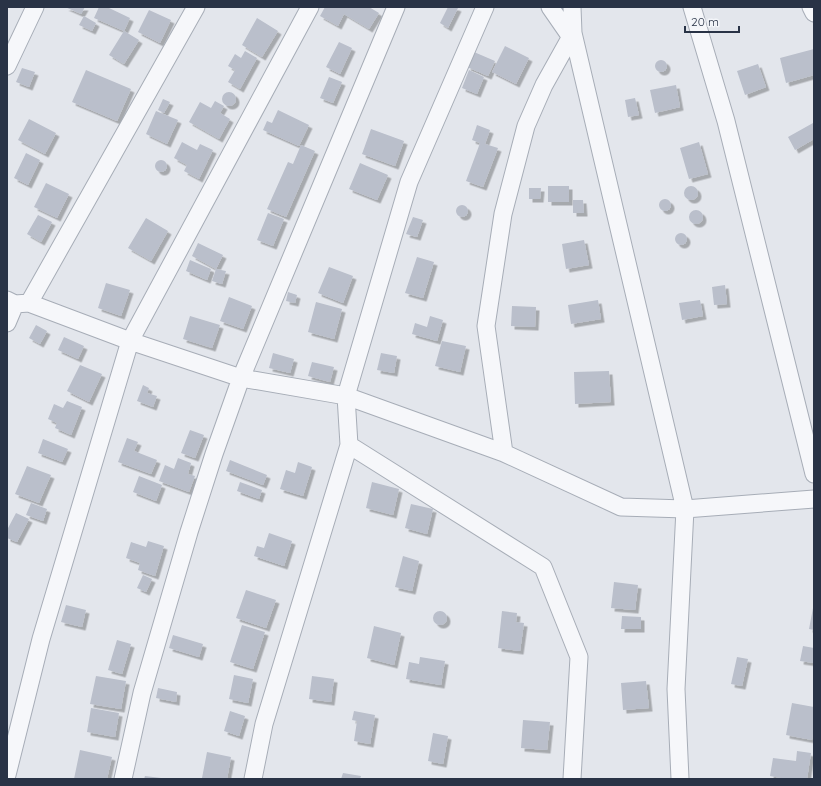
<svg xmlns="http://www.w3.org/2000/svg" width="821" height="786" font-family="Quicksand,sans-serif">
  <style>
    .building { fill: #babfcb; filter: url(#shadow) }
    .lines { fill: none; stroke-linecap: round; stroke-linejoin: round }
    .minor-casing { stroke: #a7adb7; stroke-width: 19 }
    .minor { stroke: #f6f7fa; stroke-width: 17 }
  </style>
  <defs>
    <filter id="shadow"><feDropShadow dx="3.5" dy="3.5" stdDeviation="0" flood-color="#0004"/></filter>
  </defs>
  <rect width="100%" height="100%" fill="#e3e6ec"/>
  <path class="building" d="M65,7H85L81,14Z
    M99,7H107L130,18L124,31L139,40L124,64L109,55L124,31L94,18Z
    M325,7H369L379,13L369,29L344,14L338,26L320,16Z
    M448,7H455L458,8L448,28L440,23Z
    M149,10L171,20L160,43L138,32Z
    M84,16L96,23L92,31L79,25Z
    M257,18L278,31L262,57L242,45Z
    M339,42L352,48L340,74L326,67Z
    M505,46L529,58L516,84L492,72Z
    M814,49V75L786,83L780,58Z
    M245,51L257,58L240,89L228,82L235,70L228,66L235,54L241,58Z
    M474,52L495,61L488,76L467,67Z
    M655 66a6 6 0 1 1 12 0a6 6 0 1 1-12 0Z
    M758,64L766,87L745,95L737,71Z
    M22,68L35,72L29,87L16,82Z
    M86,70L131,89L117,121L72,102Z
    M469,70L484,77L477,94L462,88Z
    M329,77L342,82L333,103L320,98Z
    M676,85L680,107L655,113L650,90Z
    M222 99a7 7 0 1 1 14 0a7 7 0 1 1-14 0Z
    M635,98L639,115L628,117L625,100Z
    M163,99L170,102L164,113L158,110Z
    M215,101L224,106L220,113L230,119L219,139L189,122L200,102L211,108Z
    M278,110L309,125L299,146L263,130L267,121L272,123Z
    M156,111L178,120L167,144L146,134Z
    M29,119L56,133L45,154L18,140Z
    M813,123L814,139L795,150L788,137Z
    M477,125L490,130L485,144L498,148L483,187L466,181L480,143L472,140Z
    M371,129L404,141L395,166L362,154Z
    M182,142L197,150L200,144L213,150L199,179L184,171L187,165L174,158Z
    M699,142L708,174L689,179L680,148Z
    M301,145L315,151L286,217L267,209L288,162L293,164Z
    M26,153L40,160L28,185L14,178Z
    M155 166a6 6 0 1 1 12 0a6 6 0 1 1-12 0Z
    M360,163L388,175L377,200L349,189Z
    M46,183L69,194L57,218L34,207Z
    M684 193a7 7 0 1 1 14 0a7 7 0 1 1-14 0Z
    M548,186H569V202H548Z
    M529,188H541L540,199H529Z
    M659 205a6 6 0 1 1 12 0a6 6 0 1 1-12 0Z
    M573,200H583L584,213H573Z
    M456 211a6 6 0 1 1 12 0a6 6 0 1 1-12 0Z
    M689 217a7 7 0 1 1 14 0a7 7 0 1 1-14 0Z
    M268,213L284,219L273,246L257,240Z
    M38,215L52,222L41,242L27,234Z
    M413,217L423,220L417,237L406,234Z
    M146,218L168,231L151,261L128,248Z
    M675 239a6 6 0 1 1 12 0a6 6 0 1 1-12 0Z
    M584,240L589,265L566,269L562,244Z
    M198,243L223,255L216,269L192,256Z
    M417,257L434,262L423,298L405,293Z
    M190,260L211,269L207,280L186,271Z
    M329,267L353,276L343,303L318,293Z
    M216,269L226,271L222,284L212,281Z
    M106,283L130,290L121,316L98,308Z
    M725,285L727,304L714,305L712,287Z
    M288,292L297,295L295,303L286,301Z
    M229,297L252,306L243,329L220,321Z
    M598,300L601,319L571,324L568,305Z
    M700,300L703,316L682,320L679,303Z
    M316,302L342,309L334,339L308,332Z
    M512,306L536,307L535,327L511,326Z
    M190,316L220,325L212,348L183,339Z
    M430,316L443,320L437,341L412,334L415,323L427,327Z
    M36,325L47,331L40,344L29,338Z
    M64,337L84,346L78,359L58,350Z
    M442,341L466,346L460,372L435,366Z
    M273,353L294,359L290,373L269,368Z
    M381,353L397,356L394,373L377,370Z
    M312,362L334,367L330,382L308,376Z
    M80,365L102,374L89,402L67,391Z
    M609,371L611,402L575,404L574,372Z
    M143,385L149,388L147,393L157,396L153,407L137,401Z
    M67,401L82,407L71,435L55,428L57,423L48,419L54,404L63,408Z
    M190,430L204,435L195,458L181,453Z
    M127,438L138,442L134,451L157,460L151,474L118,462Z
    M43,439L68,449L62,462L38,453Z
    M178,458L191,463L188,474L195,476L189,492L159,481L165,465L174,469Z
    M230,460L267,475L263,485L226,471Z
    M298,462L312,467L303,496L280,489L286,470L295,473Z
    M27,466L51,475L39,503L15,494Z
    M139,476L162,485L156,501L133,492Z
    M240,482L262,490L259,499L237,491Z
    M372,482L399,489L393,515L366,508Z
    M31,503L47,509L43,521L26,515Z
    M411,504L433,509L427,534L405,528Z
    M16,513L29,519L17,542L7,538V530Z
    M269,533L292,541L284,566L254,556L257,546L264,548Z
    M148,541L164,546L155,576L138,570L140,563L126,558L131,542L146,547Z
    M403,556L419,561L412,591L395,587Z
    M143,575L152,579L146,592L137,588Z
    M614,582L638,585L635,610L611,608Z
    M246,590L276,600L266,628L236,618Z
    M66,605L86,610L82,627L61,622Z
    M813,608H814V630L809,629Z
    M433 618a7 7 0 1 1 14 0a7 7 0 1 1-14 0Z
    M502,611L517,613L516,622L524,623L520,651L498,648Z
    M622,616L641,617V629H621Z
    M242,625L265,632L253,669L230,662Z
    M374,626L401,633L394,665L367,658Z
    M173,635L203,644L199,657L169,648Z
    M117,640L131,644L122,674L108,670Z
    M803,646L814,648V663L800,661Z
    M420,657L445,661L441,685L406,679L409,662L419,664Z
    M737,657L748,659L742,686L731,684Z
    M234,675L253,679L248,703L229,699Z
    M96,676L126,681L121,709L90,704Z
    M312,676L334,679L331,702L309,699Z
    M646,681L649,708L623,710L621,683Z
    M158,688L177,692L176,702L156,698Z
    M792,703L814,707V727L812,740L786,735Z
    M91,708L119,713L115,737L87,732Z
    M230,711L245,716L239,736L224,731Z
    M354,711L375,715L370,744L354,741L357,721L352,720Z
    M523,720L550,722L547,750L521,748Z
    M433,733L448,736L443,764L428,761Z
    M80,750L112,757L107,779H74Z
    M797,751L811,753L807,779H787L770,776L773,758L796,761Z
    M207,752L231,757L227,779H209L202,778Z
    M343,773L361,776L360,779H341Z
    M145,776L161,778V779H144Z"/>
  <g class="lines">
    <defs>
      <path id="minor" d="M550,7L568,33H573L685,509L676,689L680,779
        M692,7L726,121L814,474
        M811,7L814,13
        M7,66L35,7
        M7,300L15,304L29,303L130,341L241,378L346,396L504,453L621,507L685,509L814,499
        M29,303L196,7
        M7,323L15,304
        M349,445L543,567L579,657L572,779
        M504,453L486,326L503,214L526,126L544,85L573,33L572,7
        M7,775L41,639L130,341L310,7
        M123,779L142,693L189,532L214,454L241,378L396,7
        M253,779L264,724L349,445L346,396L409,182L485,7"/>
    </defs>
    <use href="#minor" class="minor-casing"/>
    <use href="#minor" class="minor"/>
  </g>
  <rect width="821" height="786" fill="none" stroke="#293346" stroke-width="16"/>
  <path d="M685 26v6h54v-6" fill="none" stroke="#293346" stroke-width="2"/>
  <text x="691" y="26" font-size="12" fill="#293346" stroke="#f3f5f9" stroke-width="3" paint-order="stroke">20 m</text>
</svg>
